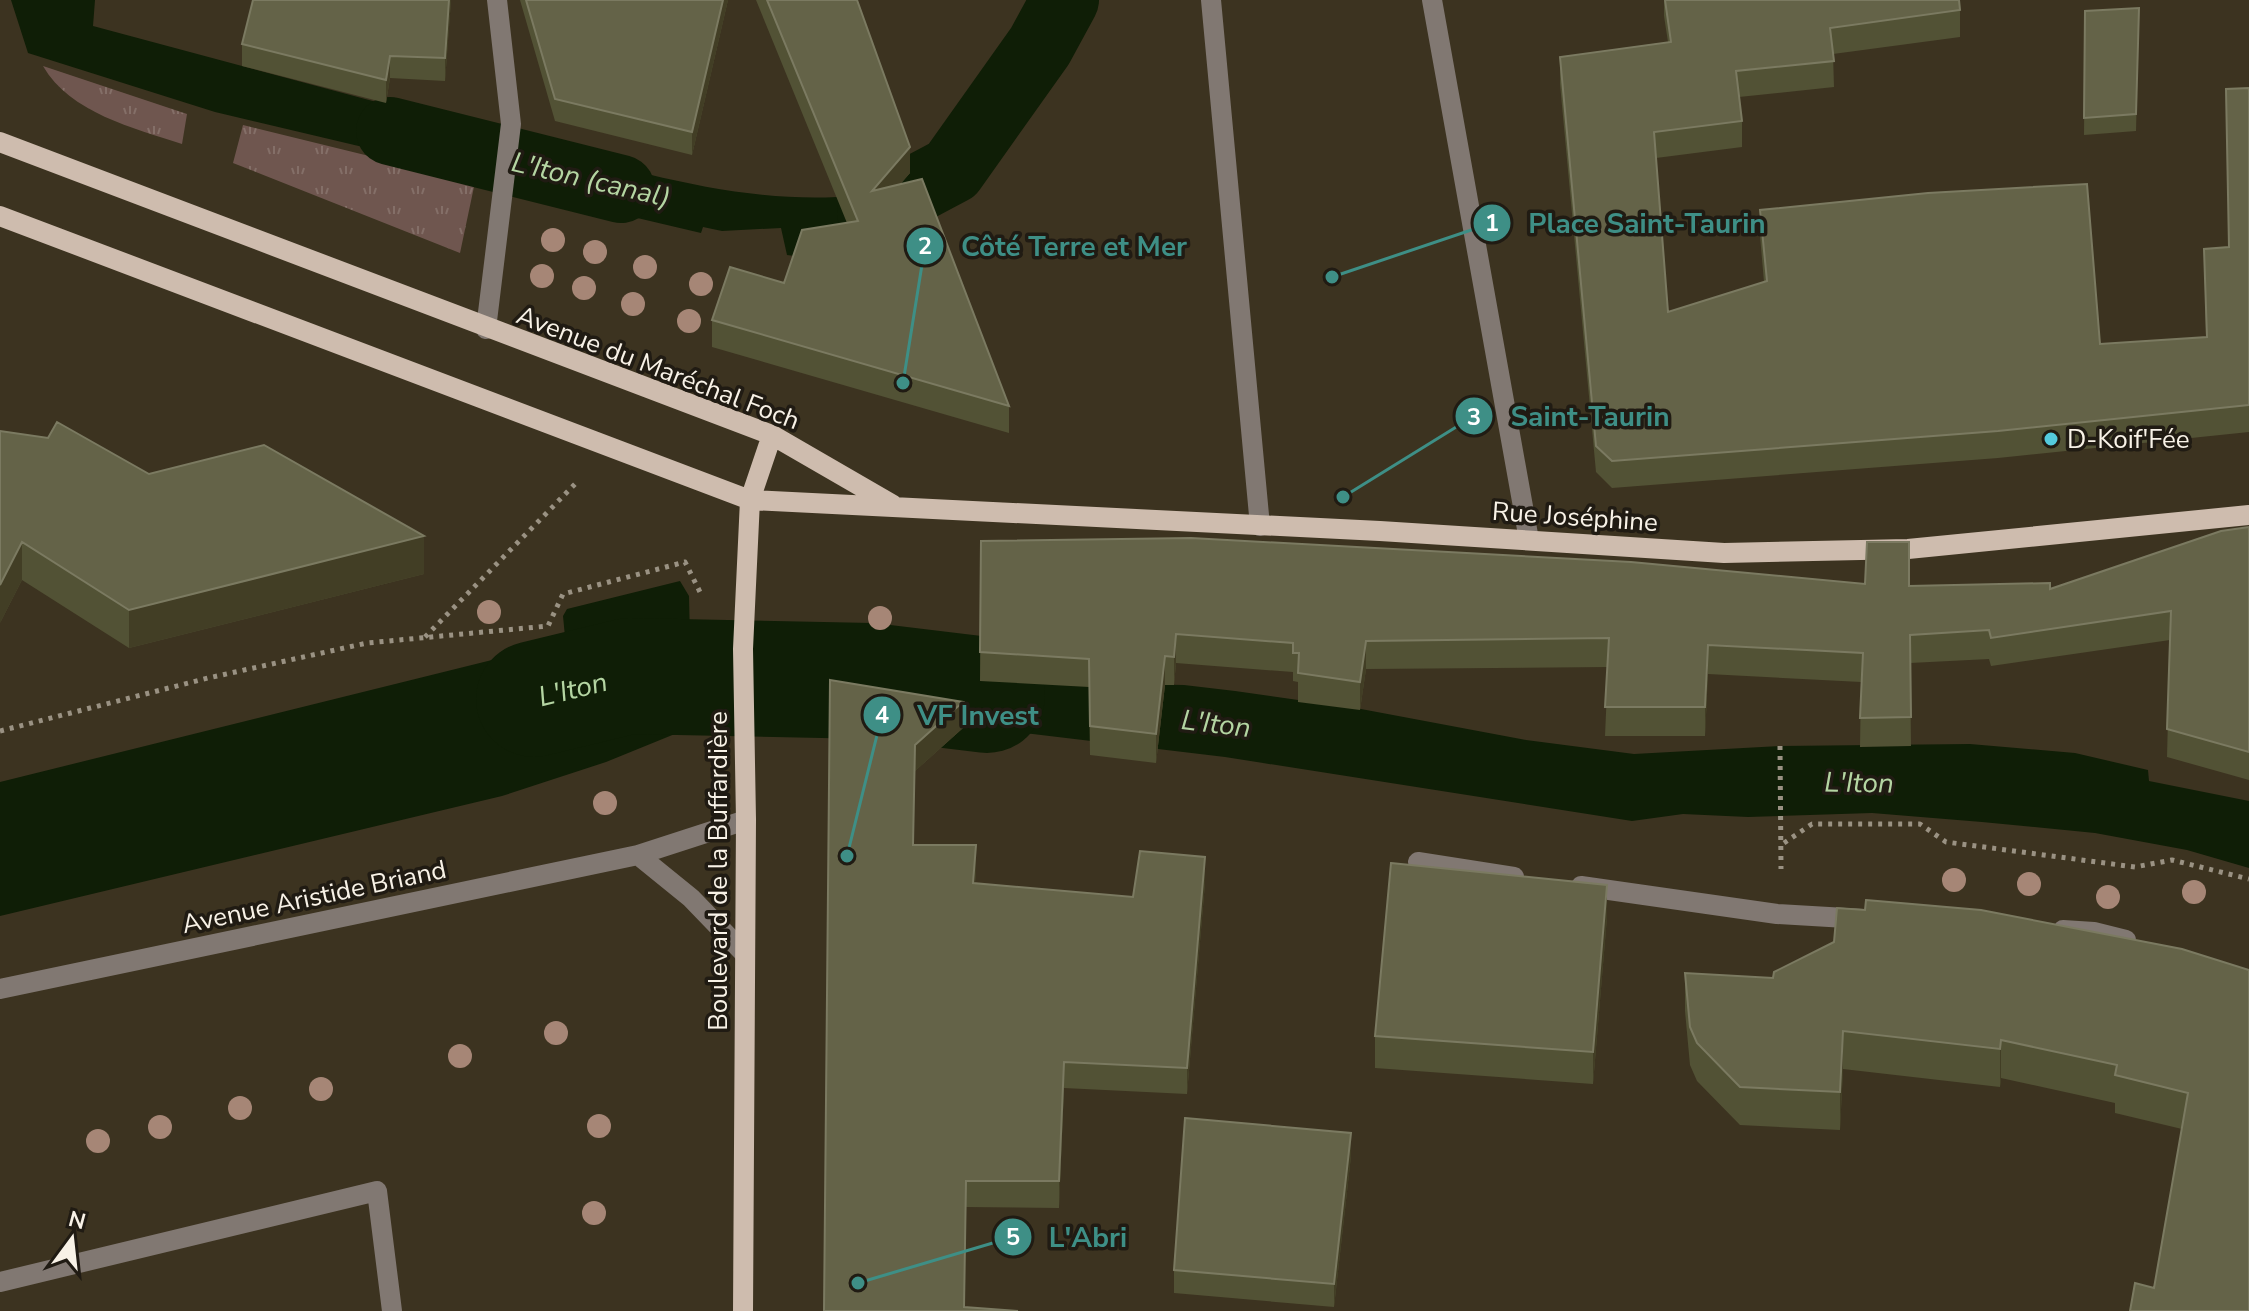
<svg xmlns="http://www.w3.org/2000/svg" width="2249" height="1311" font-family="'Nunito Sans',sans-serif">
  <style>
    .grass { fill: url(#grass-tufts) }
    .water { fill: #0f1e06 }
    .lines { fill: none; stroke-linecap: round; stroke-linejoin: round }
    .canal { stroke: #0f1e06; stroke-width: 68 }
    .river { stroke: #0f1e06; stroke-width: 116 }
    .path { stroke: #9a9283; stroke-width: 5; stroke-dasharray: 4 6; stroke-linecap: butt }
    .minor { stroke: #817872; stroke-width: 20 }
    .major { stroke: #cebcae; stroke-width: 20 }
    .tree { fill: #a68676 }
    .wall { fill: #525235 }
    .shaded-wall { fill: #423e25 }
    .building { fill: #646348; stroke: #7b7a61; stroke-width: 2 }
    .poi-dot { fill: #54cadd; stroke: #201b13; stroke-width: 3 }
    .labels { text-anchor: middle; dominant-baseline: central; stroke-width: 7; stroke-linejoin: round; paint-order: stroke }
    .street-label { font-size: 26px; fill: #f8f2e7; stroke: #201b13 }
    .poi-label { font-size: 26px; fill: #f8f2e7; stroke: #201b13; text-anchor: start }
    .water-label { font-size: 28px; font-style: italic; fill: #b4d5a2; stroke: #201b13 }
    .leader { fill: none; stroke: #3e8f86; stroke-width: 3 }
    .callout-dot { fill: #3e8f86; stroke: #201b13; stroke-width: 3 }
    .mark-label { font-size: 24px; text-anchor: middle; font-weight: bold; fill: #fff }
    .callout-label { font-size: 28px; text-anchor: middle; font-weight: bold; fill: #3e8f86; stroke: #201b13; stroke-width: 7; stroke-linejoin: round; paint-order: stroke }
  </style>
  <defs>
    <pattern id="grass-tufts" width="24" height="20" patternUnits="userSpaceOnUse" patternTransform="scale(2)"><rect width="24" height="20" fill="#6f564f"/><path d="M3 7l-1-3M5 7V3M7 7l1-3M15 17l-1-3M17 17v-4M19 17l1-3" fill="none" stroke="#846f68"/></pattern>
  </defs>
  <rect width="100%" height="100%" fill="#3c3320"/>
  <path class="grass" d="M43,66L187,114L182,144C134,128 70,113 43,66Z
    M243,125L475,182L460,253L233,163Z"/>
  <path class="water" d="M11,0H95L93,26L485,131L477,174L215,112L28,53Z
    M1041,0H1090L1031,105L993,152L972,101L1014,49Z
    M939,140L963,196L925,205L802,257L787,255L781,228L722,231L703,227L701,233L527,192L534,145C634,170 732,202 837,197L840,203L899,178Z
    M680,581L689,596L692,727L606,762L502,796L0,916V782L500,658L566,647L563,616L567,609Z
    M831,652L980,681L1184,685L1235,691L1361,709L1526,740L1634,754L1780,746L1970,744L2075,753L2148,770L2149,781L2249,801V868L2187,850L2095,833L1982,822L1872,813L1748,817L1683,814L1632,821L1225,757L916,720L830,706Z"/>
  <g class="lines">
    <path class="canal" d="M390,131L621,189
      M871,213L952,170L1040,46L1065,0"/>
    <path class="river" id="s1" d="M534,699L629,676L871,681L987,695"/>
    <path class="path" d="M425,637L578,481
      M0,731L208,678L367,643L548,626L563,594L685,562L700,592
      M1780,746L1781,869
      M1784,843L1812,824H1920L1946,842L2135,867L2172,860L2249,879"/>
    <path class="minor" d="M1211,0L1260,526
      M1432,0L1529,540
      M486,329L511,124L497,0
      M638,855L691,898L745,954
      M1418,862L1514,877
      M1581,886L1777,914L1863,919
      M2063,930L2094,932L2126,940
      M0,989L638,855L746,820
      M0,1282L377,1191L392,1311"/>
    <path class="major" d="M0,142L772,435L893,505
      M0,216L750,500L1380,531L1724,553L1908,549L2249,515
      M743,1311L746,820L743,649L750,500L772,435"/>
  </g>
  <g class="tree">
    <circle cx="553" cy="240" r="12"/>
    <circle cx="595" cy="252" r="12"/>
    <circle cx="645" cy="267" r="12"/>
    <circle cx="542" cy="276" r="12"/>
    <circle cx="701" cy="284" r="12"/>
    <circle cx="584" cy="288" r="12"/>
    <circle cx="633" cy="304" r="12"/>
    <circle cx="689" cy="321" r="12"/>
    <circle cx="489" cy="612" r="12"/>
    <circle cx="880" cy="618" r="12"/>
    <circle cx="605" cy="803" r="12"/>
    <circle cx="1954" cy="880" r="12"/>
    <circle cx="2029" cy="884" r="12"/>
    <circle cx="2194" cy="892" r="12"/>
    <circle cx="2108" cy="897" r="12"/>
    <circle cx="556" cy="1033" r="12"/>
    <circle cx="460" cy="1056" r="12"/>
    <circle cx="321" cy="1089" r="12"/>
    <circle cx="240" cy="1108" r="12"/>
    <circle cx="599" cy="1126" r="12"/>
    <circle cx="160" cy="1127" r="12"/>
    <circle cx="98" cy="1141" r="12"/>
    <circle cx="594" cy="1213" r="12"/>
  </g>
  <path class="wall" d="M253,0H451L445,81L390,78L386,103L242,66V44Z
    M520,0H728L692,155L555,121Z
    M756,0H857L910,173L900,184L1009,406V433L712,347V320L784,283L847,223Z
    M1664,0H1959L1960,10V37L1833,54L1834,87L1739,97L1742,121V147L1656,158L1668,312L1764,282L1760,236V210L2100,344L2206,337L2204,249L2228,247L2249,88V432L1998,458L1612,488L1596,472L1560,84V57L1668,42L1664,16Z
    M2139,8L2136,131L2084,135L2085,11Z
    M48,438L149,474L424,574L129,648L22,580L0,623Z
    M2249,527V780L2167,757L2170,640L1991,666L1989,659L1910,663L1911,746L1860,747L1861,682L1708,674L1705,736H1605L1608,667L1366,669L1360,710L1298,702V682L1293,681V672L1176,663L1174,685H1165L1156,763L1090,755L1089,687L980,681L981,541L1909,586L2050,589Z
    M830,680L963,728L915,771L913,845L976,871L975,883L1133,897L1205,883L1187,1094L1064,1088L1059,1208L966,1207L964,1307L824,1311Z
    M1607,917L1593,1084L1375,1068V1036Z
    M2249,970L2154,1288L2182,1129L2115,1113V1103L2001,1078L2000,1087L1843,1069L1840,1130L1740,1125L1697,1081L1690,1065L1685,1011V973L1773,978Z
    M1351,1156L1334,1307L1174,1293V1270Z"/>
  <path class="shaded-wall" d="M449,0H451L445,81V58Z
    M723,0H728L692,155V132Z
    M390,56V78L386,103V80Z
    M910,147V173L872,218V191Z
    M424,536V574L129,648V610Z
    M22,542V580L0,623V585Z
    M1176,634V663L1174,685V657Z
    M1366,641V669L1360,710V682Z
    M1708,645V674L1705,736V707Z
    M1165,656V685L1156,763V734Z
    M963,702V728L915,771V745Z
    M976,845V871L973,909V883Z
    M1205,857V883L1187,1094V1068Z
    M1607,885V917L1593,1084V1052Z
    M1843,1031V1069L1840,1130V1092Z
    M2001,1040V1078L2000,1087V1049Z
    M1064,1062V1088L1059,1208V1181Z
    M1351,1133V1156L1334,1307V1284Z"/>
  <path class="building" d="M253,0H449L445,58L390,56L386,80L242,44Z
    M526,0H723L692,132L555,99Z
    M767,0H857L910,147L872,191L922,179L1009,406L712,320L730,267L784,283L802,230L858,221Z
    M1665,0H1959L1960,10L1830,28L1834,61L1736,71L1742,121L1654,132L1668,312L1767,281L1760,210L1928,193L2087,184L2100,344L2207,337L2204,249L2229,247L2226,89L2249,88V405L1998,431L1612,461L1596,446L1560,57L1671,42Z
    M2139,8L2136,114L2084,118L2085,11Z
    M57,422L149,474L264,445L424,536L129,610L22,542L0,585V431L48,438Z
    M2249,527V752L2167,729L2171,611L1991,638L1989,630L1910,635L1911,717L1860,718L1863,653L1708,645L1705,707H1605L1609,638L1366,641L1360,682L1298,673L1299,653H1293V643L1176,634L1174,657L1165,656L1156,734L1090,726L1089,659L980,652L981,541L1191,538L1631,562L1865,584L1867,542H1909V586L2050,583V589L2221,531Z
    M830,680L963,702L915,745L913,845H976L973,883L1133,897L1140,851L1205,857L1187,1068L1064,1062L1059,1181H966L964,1307L1018,1311H824Z
    M1391,863L1607,885L1593,1052L1375,1036Z
    M1866,900L1981,910L2182,949L2249,970V1311H2130L2135,1283L2154,1288L2188,1093L2115,1075L2117,1065L2001,1040L2000,1049L1843,1031L1840,1092L1740,1087L1697,1043L1690,1027L1685,973L1773,978L1774,972L1834,942L1837,908L1865,910Z
    M1185,1118L1351,1133L1334,1284L1174,1270Z"/>
  <circle class="poi-dot" cx="2051" cy="439" r="8"/>
  <g class="labels">
    <g class="street-label">
      <text transform="translate(658 368) rotate(21)">Avenue du Maréchal Foch</text>
      <text transform="translate(1575 517) rotate(4)">Rue Joséphine</text>
      <text transform="translate(718 871) rotate(-90)">Boulevard de la Buffardière</text>
      <text transform="translate(314 897) rotate(-12)">Avenue Aristide Briand</text>
    </g>
    <g class="poi-label">
      <text x="2067" y="439">D-Koif'Fée</text>
    </g>
    <g class="water-label">
      <text transform="translate(591 180) rotate(13)">L'Iton (canal)</text>
      <text stroke="none"><textPath href="#s1" startOffset="40">L'Iton</textPath></text>
      <text transform="translate(1216 724) rotate(7)">L'Iton</text>
      <text transform="translate(1859 783) rotate(1)">L'Iton</text>
    </g>
  </g>
  <path class="leader" d="M1332 277L1492 223M903 383L925 246M1343 497L1474 416M847 856L882 715M858 1283L1013 1237"/>
  <g class="callout-dot">
    <circle cx="1332" cy="277" r="8"/>
    <circle cx="903" cy="383" r="8"/>
    <circle cx="1343" cy="497" r="8"/>
    <circle cx="847" cy="856" r="8"/>
    <circle cx="858" cy="1283" r="8"/>
    <circle cx="1492" cy="223" r="20"/>
    <circle cx="925" cy="246" r="20"/>
    <circle cx="1474" cy="416" r="20"/>
    <circle cx="882" cy="715" r="20"/>
    <circle cx="1013" cy="1237" r="20"/>
  </g>
  <g class="mark-label">
    <text x="1492" y="231">1</text>
    <text x="925" y="254">2</text>
    <text x="1474" y="425">3</text>
    <text x="882" y="723">4</text>
    <text x="1013" y="1245">5</text>
  </g>
  <g class="callout-label">
    <text x="1647" y="233">Place Saint-Taurin</text>
    <text x="1074" y="256">Côté Terre et Mer</text>
    <text x="1590" y="426">Saint-Taurin</text>
    <text x="978" y="725">VF Invest</text>
    <text x="1088" y="1247">L'Abri</text>
  </g>
  <g transform="translate(72 1239) rotate(15)" stroke="#201b13" stroke-width="6" paint-order="stroke">
  <path d="M0-6L14 30L0 20L-14 30Z" fill="#f8f2e7"/>
  <text y="-12" font-size="22" font-weight="bold" text-anchor="middle" fill="#f8f2e7">N</text>
  </g>
</svg>
